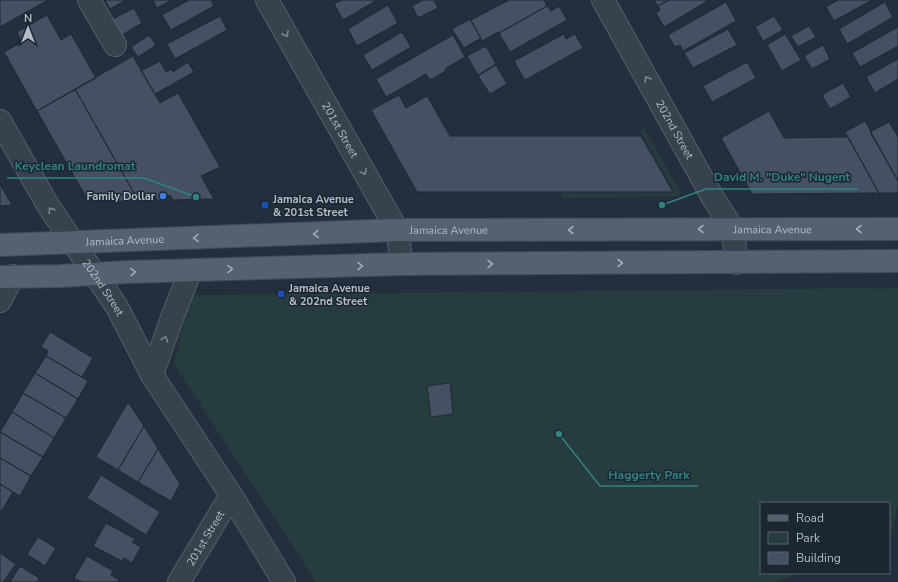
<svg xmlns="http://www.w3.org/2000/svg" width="898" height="582" font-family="'Nunito Sans',sans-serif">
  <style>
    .green { fill: #263c3f }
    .building { fill: #455162; stroke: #1f2835 }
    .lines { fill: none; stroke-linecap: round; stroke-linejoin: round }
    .minor-casing { stroke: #565f6c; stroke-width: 24 }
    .major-casing { stroke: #414a57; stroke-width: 24 }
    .minor { stroke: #38414e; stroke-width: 22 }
    .major { stroke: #56606e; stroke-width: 22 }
    .oneway { stroke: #7c8592 }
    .oneway2 { stroke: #a1aab7 }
    .shop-dot { fill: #3f7fe0; stroke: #1d2633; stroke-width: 1.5 }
    .transit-dot { fill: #1a4fb4; stroke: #1d2633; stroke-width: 1.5 }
    .labels { text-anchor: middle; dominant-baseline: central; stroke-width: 3; stroke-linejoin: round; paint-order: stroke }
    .street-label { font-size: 11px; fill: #b4bcc9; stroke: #1d2633 }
    .poi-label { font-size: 11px; font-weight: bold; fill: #b4bcc9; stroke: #1d2633; text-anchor: start }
    .leader { fill: none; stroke: #308480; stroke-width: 1.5 }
    .callout-dot { fill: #308480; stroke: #1d2633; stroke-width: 1.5 }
    .callout-label { font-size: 12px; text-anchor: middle; font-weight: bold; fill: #308480; stroke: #1d2633; stroke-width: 3; stroke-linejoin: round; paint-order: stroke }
  </style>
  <rect width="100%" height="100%" fill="#242f3e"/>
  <path class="green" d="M644,128L681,193L679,197L561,198V192L674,191L640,131Z
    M898,288V505L889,544V503H761V573H801L773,582H316L174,364L189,295Z"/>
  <path class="building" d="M0,0H48L0,27Z
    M105,0H126L110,9Z
    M153,0H172L157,8Z
    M189,0H211L214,6L171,30L162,15Z
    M342,0H377L343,20L334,4Z
    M423,0H434L438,8L418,18L412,6Z
    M509,0H544L547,6L499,33L498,32L482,41L471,20Z
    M654,0H669L658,6Z
    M669,0H709L664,27L656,13L660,10L658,6Z
    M838,0H872L834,21L826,7Z
    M726,2L736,21L683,51L680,45L675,47L668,35Z
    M885,2L893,17L847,44L839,29Z
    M388,5L398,23L357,46L348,29Z
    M547,6L551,11L559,6L567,20L510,52L499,33Z
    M134,8L142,23L122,35L113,19Z
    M47,15L61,40L71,34L96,78L37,111L4,52L22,42L17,32Z
    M220,16L227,30L175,59L167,44Z
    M774,16L783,30L763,41L755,27Z
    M470,19L481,38L464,48L452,29Z
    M809,26L816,37L798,47L791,36Z
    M898,27V46L860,67L852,53Z
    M728,29L737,45L693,68L684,53Z
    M402,32L411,47L372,70L363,55Z
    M564,34L566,39L575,34L583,48L525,80L514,61Z
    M785,34L801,60L782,71L767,45Z
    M149,35L156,45L138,57L131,47Z
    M453,35L465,57L445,69L446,71L430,80L426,74L386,97L376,79Z
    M823,45L830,59L812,69L804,56Z
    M486,46L496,64L478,75L467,56Z
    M133,56L160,103L178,93L220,167L201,176L214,199L173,200L170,195L158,201L154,194L139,202L75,89Z
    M898,59V79L875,93L866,77Z
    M160,61L166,72L171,69L173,72L188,62L194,72L155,94L141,71Z
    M747,62L756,78L712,102L703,86Z
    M496,65L507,84L490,94L478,76Z
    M843,83L851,97L830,109L822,95Z
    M75,89L139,202L93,200L86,197L37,111Z
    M399,95L406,108L427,96L450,136H641L673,192H417L371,110Z
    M769,111L784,138L848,137L879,193L752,194L721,138Z
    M865,121L898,181V193H879L845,132Z
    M889,122L898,137V181L870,132Z
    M0,184L12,205L0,206Z
    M50,332L93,358L82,377L46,356L48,351L41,347Z
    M46,356L88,381L78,399L35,373Z
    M35,373L78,399L66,418L23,393Z
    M450,383L453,414L431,417L427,386Z
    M23,393L66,418L54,438L12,412Z
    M128,402L144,426L118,470L96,457Z
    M12,412L54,438L43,457L0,432Z
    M144,426L158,449L138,482L118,470Z
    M0,432L43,457L31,476L0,458Z
    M158,449L180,484L171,501L138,482Z
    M0,458L31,476L20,496L0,484Z
    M101,475L160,512L146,535L87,498Z
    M0,484L13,492L1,512L0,511Z
    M106,523L135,539L132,542L141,547L132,563L124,558L122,561L93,546Z
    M38,537L56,548L45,566L27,554Z
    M0,553L16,564L3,582H0Z
    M87,556L113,571L111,575L119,580L118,582H82L74,578Z
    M20,566L39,578L37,582H10Z"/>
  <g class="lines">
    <defs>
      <g id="minor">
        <path d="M89,0L115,45"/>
        <path id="s1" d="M267,0L397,230L402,264"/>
        <path id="s2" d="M603,0L713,198L733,229L736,263"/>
        <path id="s3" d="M0,121L49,207L117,307L152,375L231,495L284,582"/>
        <path d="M0,301L13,276"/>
        <path d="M152,375L173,315L191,270"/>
        <path id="s4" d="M179,582L231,495"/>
      </g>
      <g id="major">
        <path id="s5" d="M0,245L397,230L898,229"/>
        <path d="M0,277L61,276L127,272L402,264L898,261"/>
      </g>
    </defs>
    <use href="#minor" class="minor-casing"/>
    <use href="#major" class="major-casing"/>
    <use href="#minor" class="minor"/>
    <use href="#major" class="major"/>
  </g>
  <defs><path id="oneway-chevron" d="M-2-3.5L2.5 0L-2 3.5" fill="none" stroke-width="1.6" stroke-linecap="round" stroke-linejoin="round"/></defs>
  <g class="oneway">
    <use href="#oneway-chevron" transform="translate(286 34) rotate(61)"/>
    <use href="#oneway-chevron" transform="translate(647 79) rotate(-120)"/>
    <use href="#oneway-chevron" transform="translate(364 172) rotate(61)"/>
    <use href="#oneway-chevron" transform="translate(51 210) rotate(-123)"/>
    <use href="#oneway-chevron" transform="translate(165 339) rotate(-70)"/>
  </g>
  <g class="oneway2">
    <use href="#oneway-chevron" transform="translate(701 229) rotate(180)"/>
    <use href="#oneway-chevron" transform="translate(859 229) rotate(180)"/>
    <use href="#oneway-chevron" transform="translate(571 230) rotate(180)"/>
    <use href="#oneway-chevron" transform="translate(316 234) rotate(177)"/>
    <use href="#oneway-chevron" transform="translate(196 238) rotate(178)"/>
    <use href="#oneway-chevron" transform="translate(620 263)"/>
    <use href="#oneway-chevron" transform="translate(490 264)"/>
    <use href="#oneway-chevron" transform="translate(360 266) rotate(-1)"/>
    <use href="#oneway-chevron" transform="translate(230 269) rotate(-2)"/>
    <use href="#oneway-chevron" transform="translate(133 272) rotate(-2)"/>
  </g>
  <circle class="shop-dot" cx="163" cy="196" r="4"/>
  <g class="transit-dot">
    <rect x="261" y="201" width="8" height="8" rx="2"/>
    <rect x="277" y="290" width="8" height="8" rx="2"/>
  </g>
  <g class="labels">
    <g class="street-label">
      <text stroke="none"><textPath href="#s1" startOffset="149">201st Street</textPath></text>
      <text stroke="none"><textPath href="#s2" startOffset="148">202nd Street</textPath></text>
      <text stroke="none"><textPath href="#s5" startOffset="773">Jamaica Avenue</textPath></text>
      <text stroke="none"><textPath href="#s5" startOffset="449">Jamaica Avenue</textPath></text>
      <text stroke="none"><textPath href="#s5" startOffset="125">Jamaica Avenue</textPath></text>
      <text stroke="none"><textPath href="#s3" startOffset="196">202nd Street</textPath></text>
      <text stroke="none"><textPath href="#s4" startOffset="51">201st Street</textPath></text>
    </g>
    <g class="poi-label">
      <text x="155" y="196" text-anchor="end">Family Dollar</text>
      <text x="273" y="199">Jamaica Avenue<tspan x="273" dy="13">&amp; 201st Street</tspan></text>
      <text x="289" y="288">Jamaica Avenue<tspan x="289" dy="13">&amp; 202nd Street</tspan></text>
    </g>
  </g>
  <path class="leader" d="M196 197L144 178H7M662 205L706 189H858M559 434L600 486H698"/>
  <g class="callout-dot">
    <circle cx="196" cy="197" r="4"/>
    <circle cx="662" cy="205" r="4"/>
    <circle cx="559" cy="434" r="4"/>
  </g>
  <g class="callout-label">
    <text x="75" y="170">Keyclean Laundromat</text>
    <text x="782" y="181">David M. "Duke" Nugent</text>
    <text x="649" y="479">Haggerty Park</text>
  </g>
  <rect x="760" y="502" width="130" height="72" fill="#1d2633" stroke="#59626f"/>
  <rect x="768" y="515" width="20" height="6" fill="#56606e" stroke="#59626f"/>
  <text x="796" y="522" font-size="12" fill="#b4bcc9">Road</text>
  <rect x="768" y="532" width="20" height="12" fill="#263c3f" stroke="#59626f"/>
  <text x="796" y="542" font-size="12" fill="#b4bcc9">Park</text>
  <rect x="768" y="552" width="20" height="12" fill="#455162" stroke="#59626f"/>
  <text x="796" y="562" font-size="12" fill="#b4bcc9">Building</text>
  <g transform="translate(28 28)" stroke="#1d2633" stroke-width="3" paint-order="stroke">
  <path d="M0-3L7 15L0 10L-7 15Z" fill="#b4bcc9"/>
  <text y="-6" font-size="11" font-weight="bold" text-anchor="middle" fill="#b4bcc9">N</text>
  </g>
</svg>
